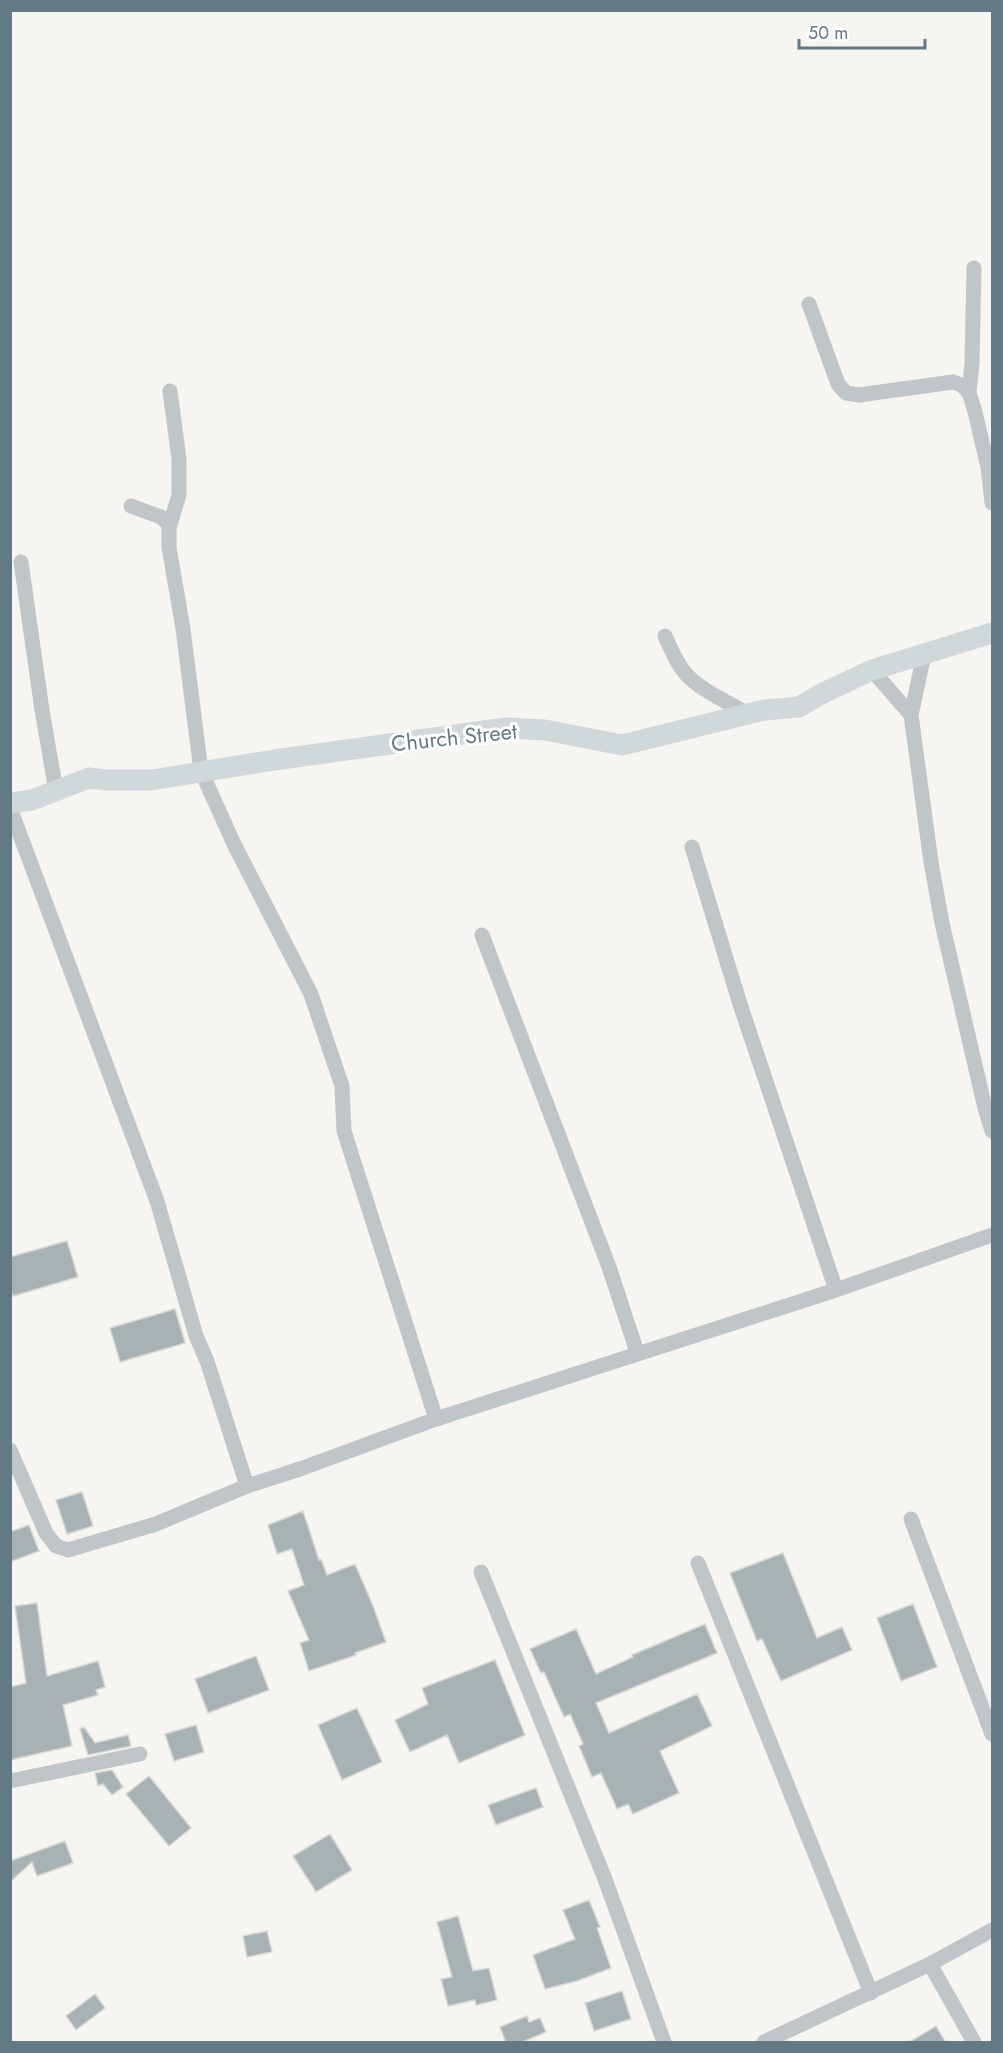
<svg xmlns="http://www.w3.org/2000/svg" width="1003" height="2053" font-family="Jost,sans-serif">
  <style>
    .building { fill: #a7b2b5; stroke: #d7d7d4; stroke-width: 1.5 }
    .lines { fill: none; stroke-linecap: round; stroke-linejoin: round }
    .street { stroke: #c0c6c8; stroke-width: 15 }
    .secondary { stroke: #d1d8da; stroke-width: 21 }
    .labels { text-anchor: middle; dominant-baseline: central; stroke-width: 6; stroke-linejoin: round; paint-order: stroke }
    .street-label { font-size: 22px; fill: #637a84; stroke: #fff }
  </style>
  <rect width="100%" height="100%" fill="#f6f5f2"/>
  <path class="building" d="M67,1241L78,1277L13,1296L10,1287V1257Z
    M175,1309L185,1343L120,1362L110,1328Z
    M82,1492L93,1526L67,1534L56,1500Z
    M303,1511L319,1560L321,1559L327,1575L355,1564L373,1606L386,1642L355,1653L356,1655L309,1671L300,1643L309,1640L288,1591L304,1585L292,1549L277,1554L268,1525Z
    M29,1525L39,1551L10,1562V1532Z
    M783,1553L817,1638L842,1627L852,1650L781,1681L762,1639L757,1641L730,1573Z
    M37,1603L47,1676L98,1661L105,1687L96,1690L98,1695L63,1705L72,1746L10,1760V1687L26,1683L15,1606Z
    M913,1604L937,1667L901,1681L877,1618Z
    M705,1624L717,1653L596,1703L609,1733L697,1694L712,1726L660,1751L679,1793L633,1814L628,1804L617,1809L601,1773L592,1777L579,1746L583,1744L570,1714L564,1717L544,1672L541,1673L530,1649L576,1629L596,1674L633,1657L632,1655Z
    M256,1656L269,1690L208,1713L195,1679Z
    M495,1660L525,1735L459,1763L447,1735L410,1752L395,1720L428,1704L422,1688Z
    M357,1708L382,1762L342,1780L318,1725Z
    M196,1725L204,1752L174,1761L165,1734Z
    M84,1727L95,1743L128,1735L131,1746L88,1755L80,1729Z
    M112,1770L123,1787L112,1795L103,1784L98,1786L95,1773Z
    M149,1776L191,1828L169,1846L126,1794Z
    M536,1788L543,1807L496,1825L488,1805Z
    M330,1834L352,1870L316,1892L293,1856Z
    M65,1841L73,1863L37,1876L32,1862L10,1882V1861Z
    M589,1900L600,1927L597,1928L611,1968L577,1981L545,1989L533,1955L575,1939L563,1910Z
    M458,1916L473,1971L489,1968L497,2000L476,2005L475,2000L448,2006L441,1979L452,1977L437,1922Z
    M267,1931L272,1952L247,1957L243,1936Z
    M622,1991L631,2019L594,2031L585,2003Z
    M95,1994L105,2008L76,2030L66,2016Z
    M527,2016L529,2022L540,2018L546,2032L520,2043H506L500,2027Z
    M936,2026L946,2043H908Z"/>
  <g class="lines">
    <path class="street" d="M809,304L838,384L846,393L859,395L953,382L962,385L969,393L974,408L988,467L992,503
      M969,393L972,363L974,268
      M131,506L161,517L169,524V547L183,629L201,771L234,844L311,994L342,1086L344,1131L436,1419
      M169,528L179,495V459L170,391
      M21,562L42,710L56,791
      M665,636C671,649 676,662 685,673C701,691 728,702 748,714
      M872,670L911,715L931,862L942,923L985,1108L992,1131
      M911,715L924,655
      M10,808L157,1201L196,1336L207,1361L247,1486
      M692,847L740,1004L836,1290
      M482,935L609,1267L637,1352
      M10,1450L46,1533L56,1546L68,1550L156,1524L247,1486L300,1469L436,1419L836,1290L992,1235
      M911,1519L992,1734
      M698,1563L871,1993
      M481,1572L605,1879L664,2042
      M10,1781L140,1754
      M930,1964L974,2042
      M764,2042L930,1964L992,1930"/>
    <path class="secondary" d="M10,803L32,800L89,778L106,780H152L274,760L506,728L545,730L622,745L764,710L799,707L821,694L872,670L992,633"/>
  </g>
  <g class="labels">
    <g class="street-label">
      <text transform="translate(454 737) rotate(-6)">Church Street</text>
    </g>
  </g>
  <rect width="1003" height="2053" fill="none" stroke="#637a84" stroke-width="24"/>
  <path d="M799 39v9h126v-9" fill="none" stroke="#637a84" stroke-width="3"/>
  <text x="808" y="39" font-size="18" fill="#637a84" stroke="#ffffff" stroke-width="4.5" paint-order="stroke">50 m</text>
</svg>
